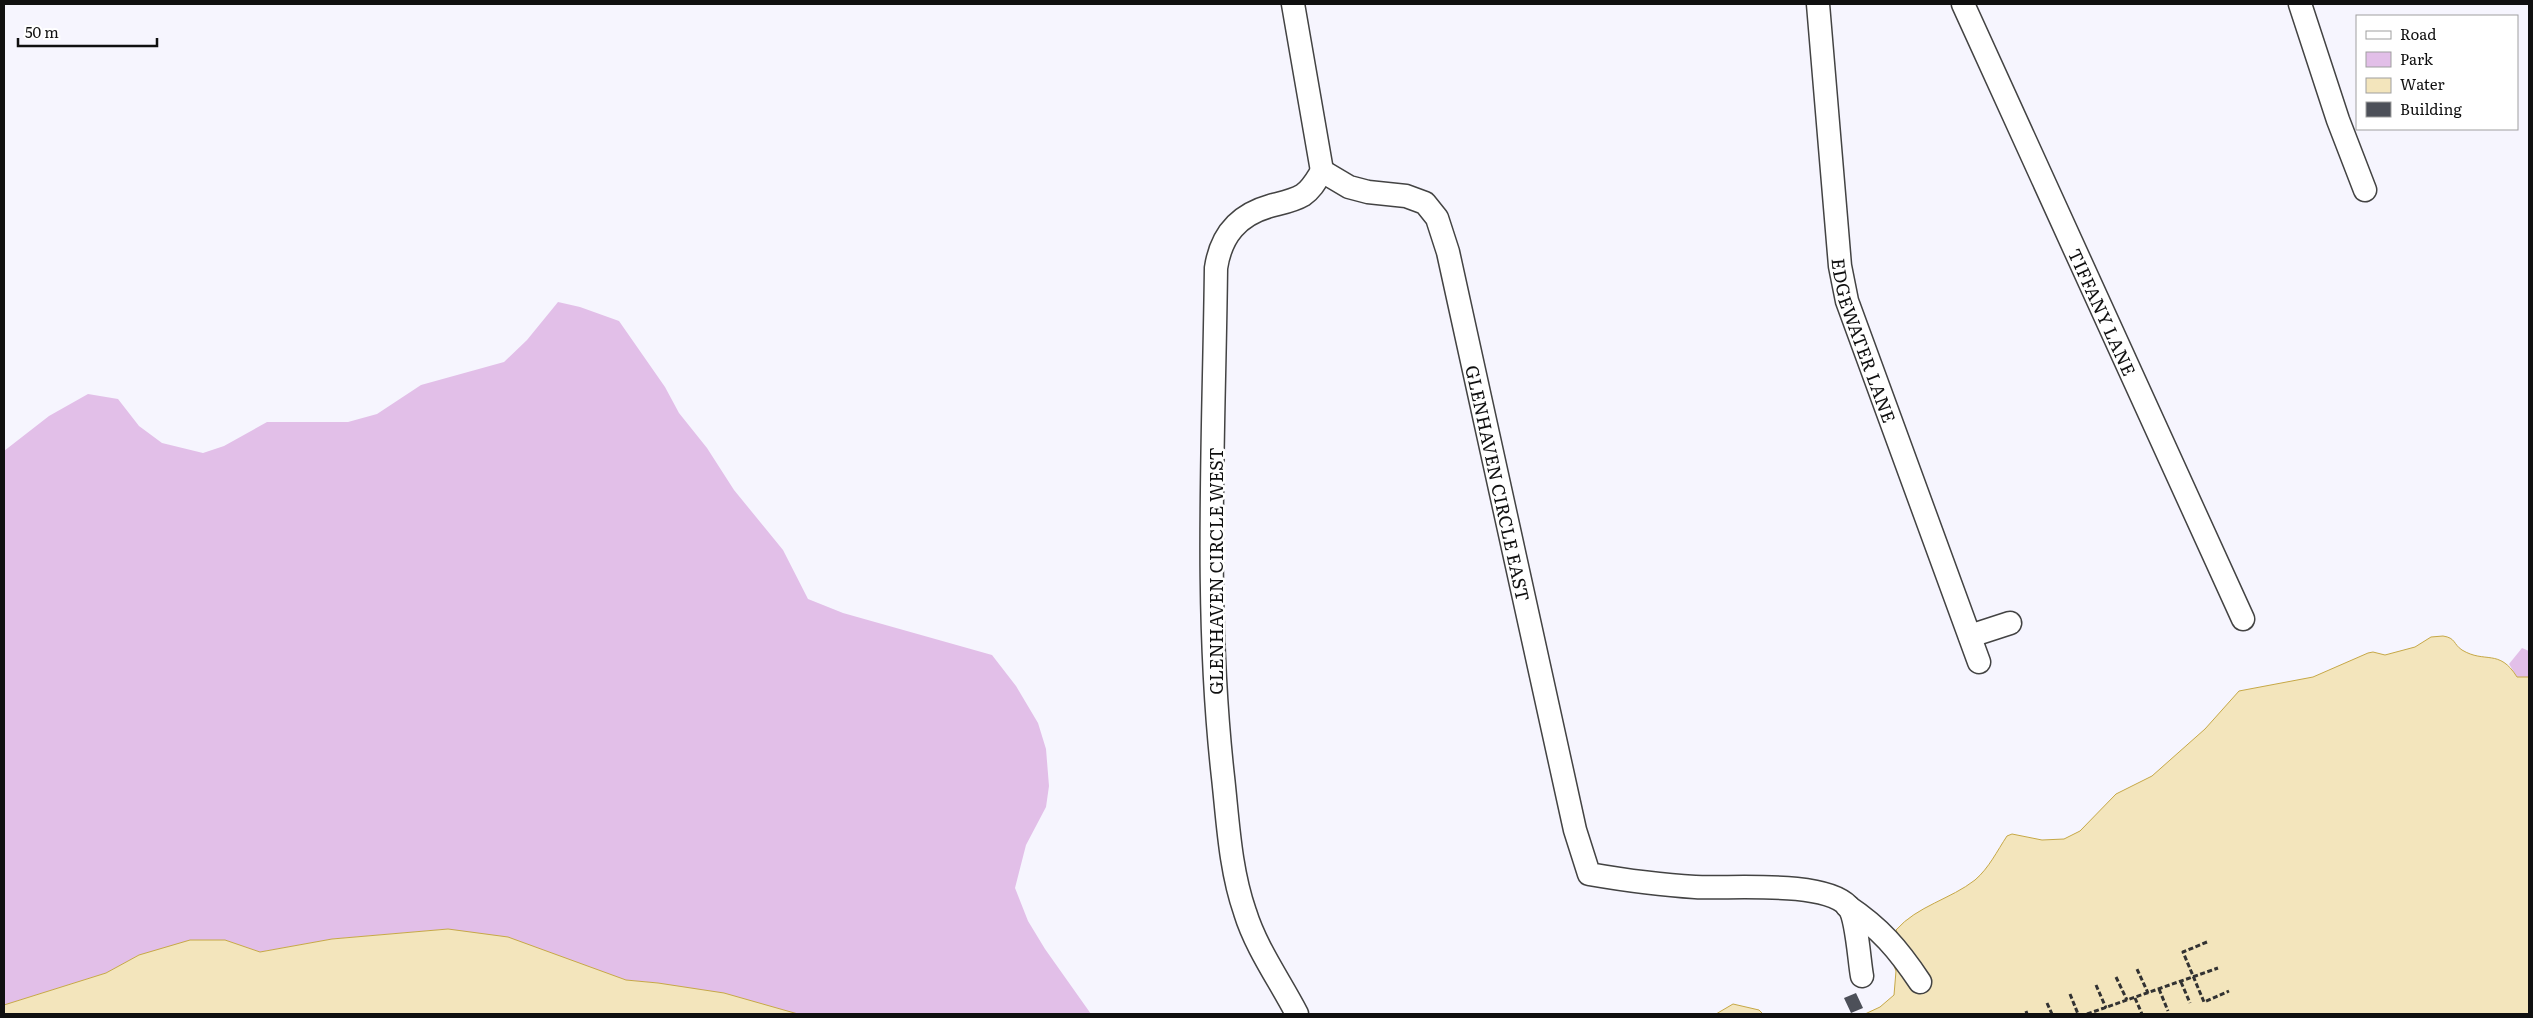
<svg xmlns="http://www.w3.org/2000/svg" width="2533" height="1018" font-family="Literata,serif">
  <style>
    .green { fill: #e2bfe8 }
    .water { fill: #f3e5bc; stroke: #c6a847 }
    .building { fill: #4d5059 }
    .lines { fill: none; stroke-linecap: round; stroke-linejoin: round }
    .minor-casing { stroke: #434343; stroke-width: 25 }
    .path { stroke: #323232; stroke-width: 3; stroke-dasharray: 5 2.5; stroke-linecap: butt }
    .minor { stroke: #fff; stroke-width: 22 }
    .labels { text-anchor: middle; dominant-baseline: central; stroke-width: 5; stroke-linejoin: round; paint-order: stroke }
    .street-label { font-size: 18px; fill: #101010; stroke: #fff }
  </style>
  <rect width="100%" height="100%" fill="#f6f5fe"/>
  <path class="green" d="M558,302L580,307L619,321L665,387L679,413L707,448L734,490L783,550L808,599L843,613L992,655L1016,686L1038,723L1046,749L1049,786L1046,807L1026,845L1015,888L1028,921L1045,949L1091,1014H798L658,983L626,980L555,956L448,929L332,939L260,952L225,940L139,955L106,973L4,1005V451L49,416L88,394L118,399L139,426L162,443L203,453L224,446L267,422H348L377,414L421,385L504,362L527,340Z
    M2522,648L2529,651V677H2517L2509,664Z"/>
  <path class="water" d="M2443,636C2456,638 2453,644 2462,650C2485,664 2499,648 2517,677H2529V1014H1865L1880,1007L1894,995L1896,971L1891,958L1906,944L1899,937L1896,930C1917,906 1951,899 1975,880C1989,868 1997,851 2007,836L2012,834L2042,840L2064,839L2080,831L2116,794L2152,776L2205,729L2239,691L2313,677L2368,653L2373,652L2385,655L2415,647L2431,637Z
    M448,929L508,937L626,980L658,983L724,993L798,1014H4V1005L106,973L139,955L190,940H225L260,952L332,939Z
    M1733,1004L1759,1010L1763,1014H1716Z"/>
  <path class="building" d="M1856,993L1863,1008L1851,1013L1844,998Z"/>
  <g class="lines">
    <defs>
      <g id="minor">
        <path d="M1293,4L1322,171"/>
        <path id="s1" d="M1818,4L1840,266L1847,301L1979,662"/>
        <path id="s2" d="M1963,4L2243,619"/>
        <path d="M2300,4L2338,120L2365,190"/>
        <path id="s3" d="M1322,171L1349,187L1368,192L1406,196L1425,203L1437,218L1448,252L1575,830L1589,874C1624,880 1660,885 1695,887C1731,889 1823,880 1848,906C1857,917 1859,960 1862,976"/>
        <path d="M1970,636L2010,623"/>
        <path d="M1847,906C1880,928 1898,949 1920,982"/>
        <path d="M1297,1014C1280,981 1256,948 1245,912C1230,869 1228,822 1223,777C1204,608 1214,438 1216,268C1221,235 1238,215 1270,206C1281,203 1293,201 1303,195C1312,189 1317,179 1322,171"/>
      </g>
    </defs>
    <use href="#minor" class="minor-casing"/>
    <path class="path" d="M2207,942L2183,952L2204,1002L2229,991
      M2137,969L2148,993
      M2116,977L2127,1000
      M2181,982L2190,1003
      M2096,985L2106,1008
      M2159,989L2168,1011
      M2070,994L2078,1014
      M2135,998L2142,1014
      M2047,1003L2052,1014
      M2026,1011L2027,1014
      M2087,1014L2218,968"/>
    <use href="#minor" class="minor"/>
  </g>
  <g class="labels">
    <g class="street-label">
      <text stroke="none"><textPath href="#s2" startOffset="338">TIFFANY LANE</textPath></text>
      <text stroke="none"><textPath href="#s1" startOffset="341">EDGEWATER LANE</textPath></text>
      <text stroke="none"><textPath href="#s3" startOffset="401">GLENHAVEN CIRCLE EAST</textPath></text>
      <text transform="translate(1215 571) rotate(-90)">GLENHAVEN CIRCLE WEST</text>
    </g>
  </g>
  <rect width="2533" height="1018" fill="none" stroke="#101010" stroke-width="10"/>
  <rect x="2356" y="15" width="162" height="115" fill="#ffffff" stroke="#9f9f9f"/>
  <rect x="2366" y="31" width="25" height="8" fill="#ffffff" stroke="#9f9f9f"/>
  <text x="2400" y="40" font-size="15" fill="#101010">Road</text>
  <rect x="2366" y="52" width="25" height="15" fill="#e2bfe8" stroke="#9f9f9f"/>
  <text x="2400" y="65" font-size="15" fill="#101010">Park</text>
  <rect x="2366" y="78" width="25" height="15" fill="#f3e5bc" stroke="#9f9f9f"/>
  <text x="2400" y="90" font-size="15" fill="#101010">Water</text>
  <rect x="2366" y="102" width="25" height="15" fill="#4d5059" stroke="#9f9f9f"/>
  <text x="2400" y="115" font-size="15" fill="#101010">Building</text>
  <path d="M18 38v8h139v-8" fill="none" stroke="#101010" stroke-width="2.5"/>
  <text x="25" y="38" font-size="15" fill="#101010" stroke="#ffffff" stroke-width="4" paint-order="stroke">50 m</text>
</svg>
